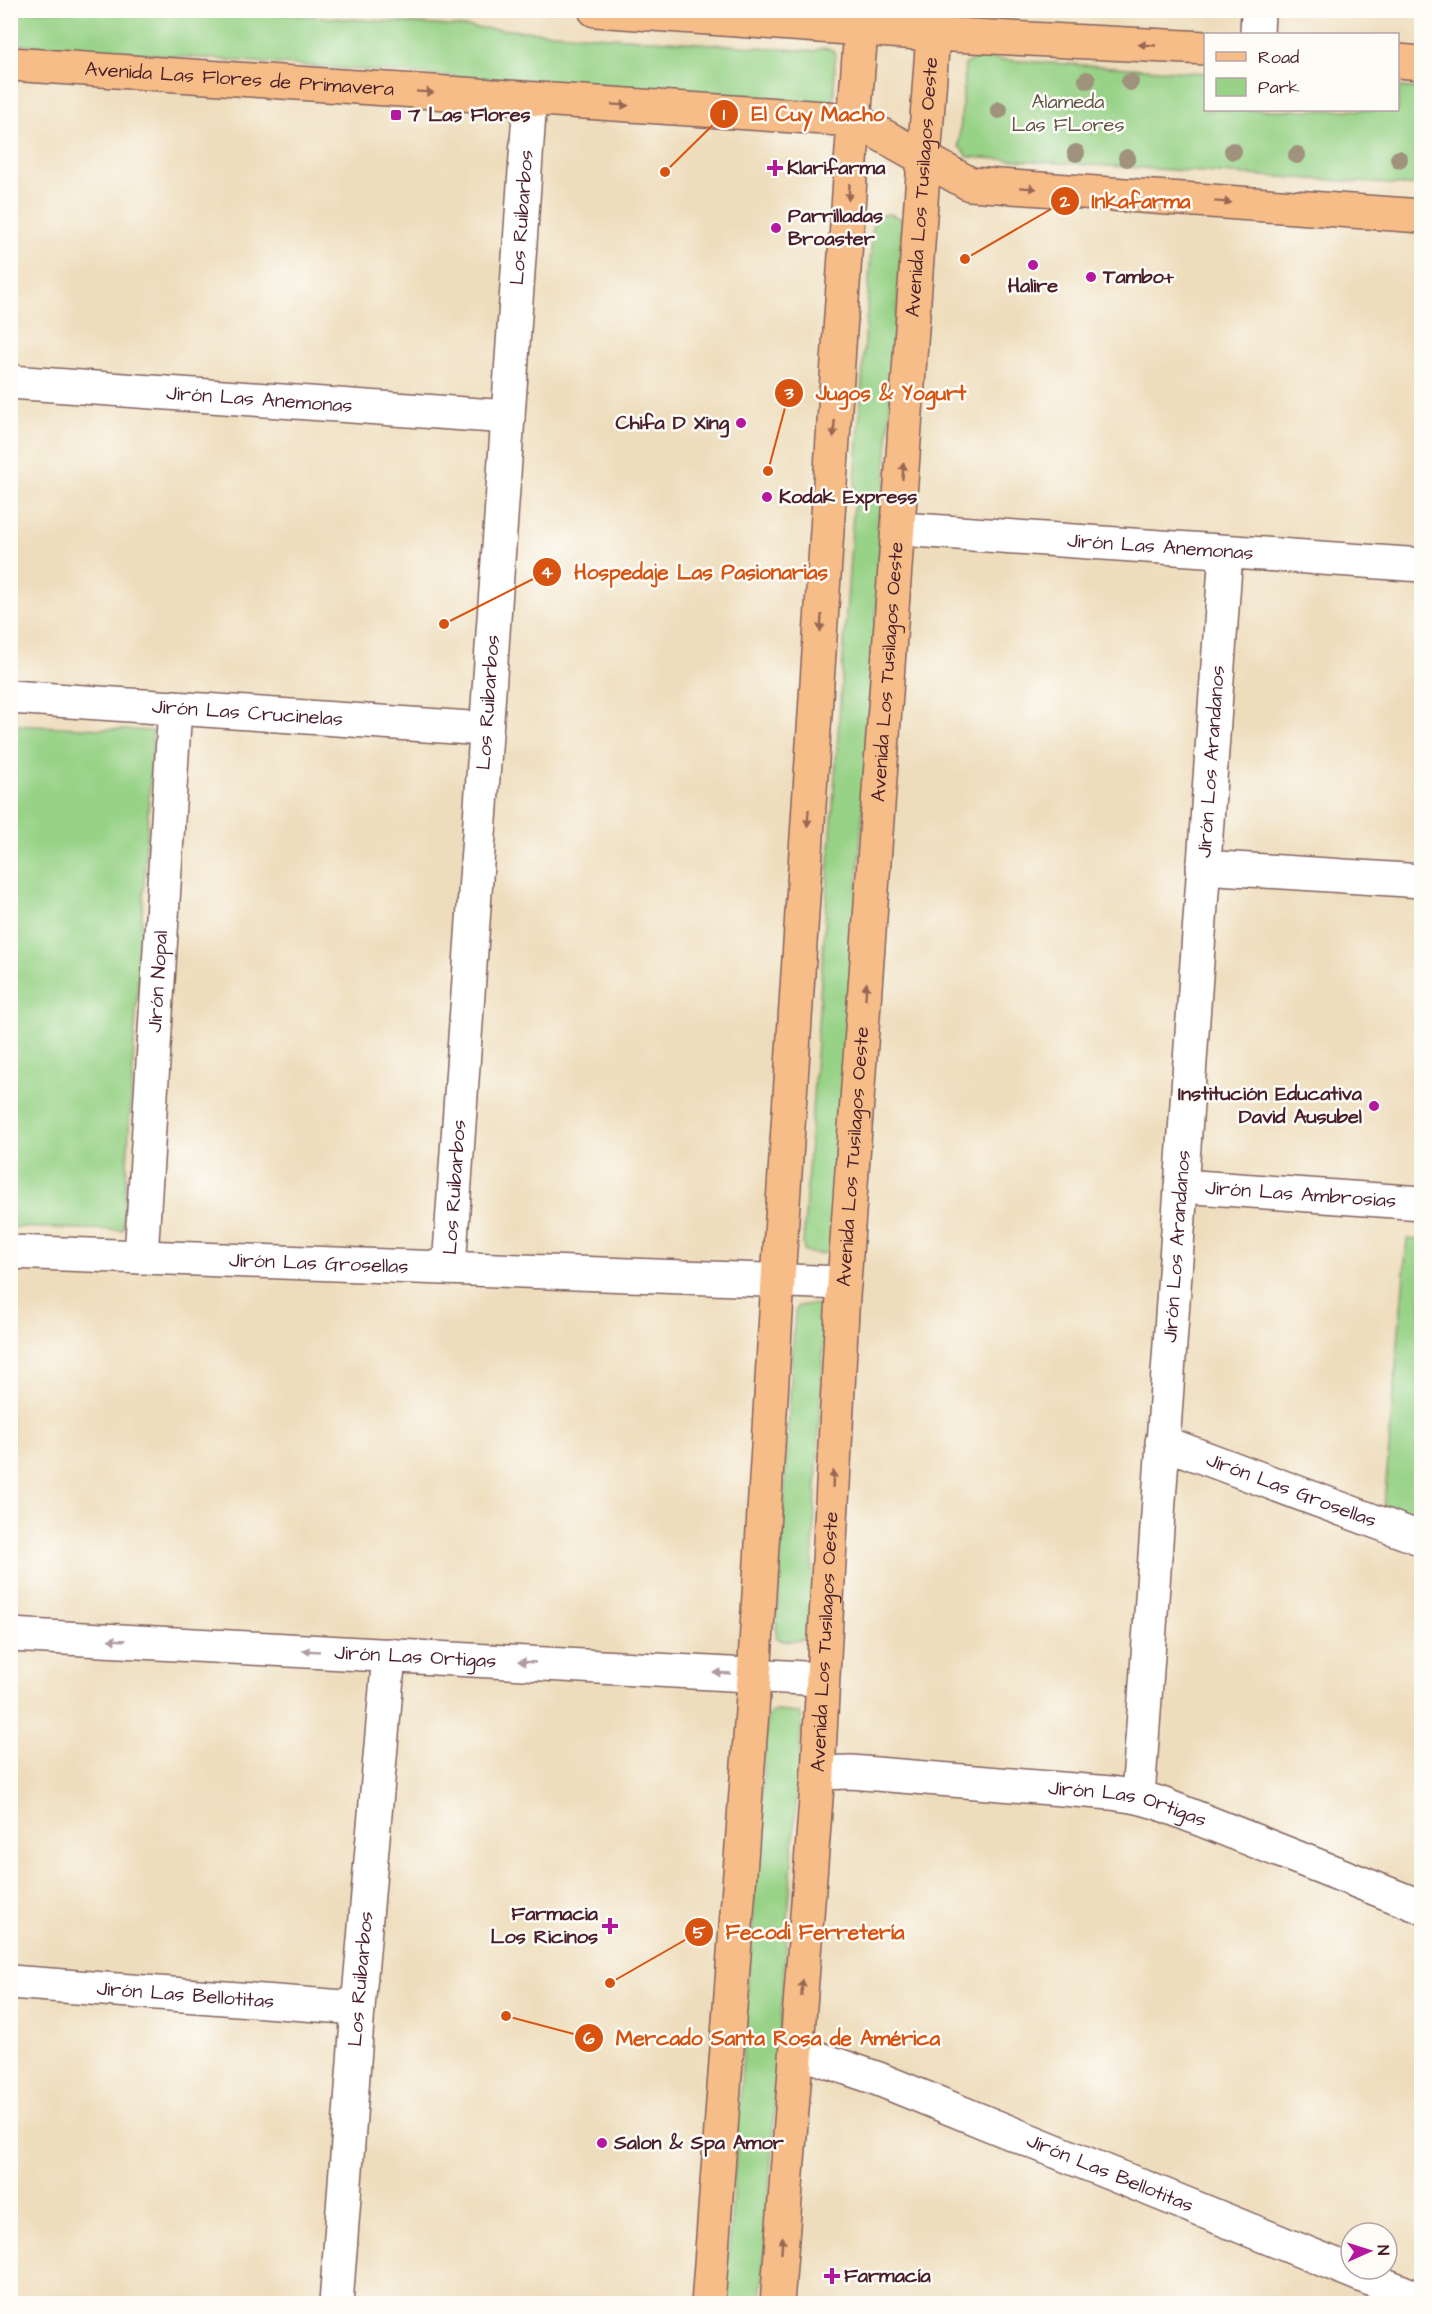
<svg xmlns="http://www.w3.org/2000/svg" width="1432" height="2314" font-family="'Architects Daughter',sans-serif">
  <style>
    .green { fill: #97d286; stroke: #707858; stroke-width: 1.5 }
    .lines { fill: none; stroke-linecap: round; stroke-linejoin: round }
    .minor-casing { stroke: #83625e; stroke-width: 36 }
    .major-casing { stroke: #83625e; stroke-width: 36 }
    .minor { stroke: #fff; stroke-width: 33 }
    .major { stroke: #f7bd88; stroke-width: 33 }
    .tree { fill: #a0927b }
    .oneway { fill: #986655 }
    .oneway2 { fill: #ae9aa0 }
    .poi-dot { fill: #b5179e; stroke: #fdfcf7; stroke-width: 2 }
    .labels { text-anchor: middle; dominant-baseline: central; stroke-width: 5; stroke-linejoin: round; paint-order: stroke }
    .street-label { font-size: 20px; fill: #4a1f2b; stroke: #fdfcf7 }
    .park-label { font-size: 20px; fill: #615546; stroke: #fdfcf7 }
    .poi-label { font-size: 20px; font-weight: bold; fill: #4a1f2b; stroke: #fdfcf7; text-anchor: start }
    .leader { fill: none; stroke: #d8530f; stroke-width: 2 }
    .callout-dot { fill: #d8530f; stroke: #fdfcf7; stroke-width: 2 }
    .mark-label { font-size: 18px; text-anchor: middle; font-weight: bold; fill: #fff }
    .callout-label { font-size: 21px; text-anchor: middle; font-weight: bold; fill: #d8530f; stroke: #fdfcf7; stroke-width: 5; stroke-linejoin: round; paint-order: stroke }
  </style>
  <rect width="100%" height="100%" fill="#fdfcf7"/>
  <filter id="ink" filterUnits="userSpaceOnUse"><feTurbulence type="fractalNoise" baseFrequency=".0167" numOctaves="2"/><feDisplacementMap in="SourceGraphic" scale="12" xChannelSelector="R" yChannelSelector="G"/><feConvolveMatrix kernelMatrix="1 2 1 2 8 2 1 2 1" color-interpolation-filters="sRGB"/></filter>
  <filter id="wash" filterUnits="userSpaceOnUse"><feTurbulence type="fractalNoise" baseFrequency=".008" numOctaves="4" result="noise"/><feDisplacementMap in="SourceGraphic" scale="24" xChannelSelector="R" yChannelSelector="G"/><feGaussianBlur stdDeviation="1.35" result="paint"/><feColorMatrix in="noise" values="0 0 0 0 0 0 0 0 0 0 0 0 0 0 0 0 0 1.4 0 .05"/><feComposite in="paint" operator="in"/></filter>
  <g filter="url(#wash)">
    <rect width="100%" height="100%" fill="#eeddbc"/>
    <path class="green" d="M10,11H232L814,51L822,48L833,50L835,55L834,96L832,102L826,104L11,44Z
      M975,58L1205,73L1206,110H1398V87L1421,88V186L968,157L959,146L965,65Z
      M889,214L900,218L903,222L833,1243L830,1251C822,1255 811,1255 804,1250L803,1244L873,222L877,216Z
      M11,725L153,731L123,1230L11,1227Z
      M1407,1239L1421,1240V1521L1384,1506Z
      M812,1304L823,1307L825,1311L809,1630L806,1638C797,1642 785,1643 777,1638L776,1632L795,1312L798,1306Z
      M776,1711L800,1713L802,1719L761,2303L725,2304L767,1719L770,1713Z"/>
  </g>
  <g filter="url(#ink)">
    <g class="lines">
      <defs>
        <g id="minor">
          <path d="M933,34L936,10"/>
          <path d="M1257,34L1258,10"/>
          <path id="s1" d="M10,382L508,417"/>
          <path id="s2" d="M900,529L1422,565"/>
          <path id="s3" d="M10,697L485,729"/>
          <path d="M1203,867L1422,881"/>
          <path id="s4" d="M1181,1186L1422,1203"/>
          <path id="s5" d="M10,1252L844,1283"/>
          <path id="s6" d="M141,1257L175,707"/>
          <path id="s7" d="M449,1268L530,99"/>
          <path id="s8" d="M1162,1442L1422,1539"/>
          <path id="s9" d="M10,1635L822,1679"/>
          <path id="s10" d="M818,1773L851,1772L1111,1793L1138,1797L1159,1803L1422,1907"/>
          <path id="s11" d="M1138,1797L1226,552"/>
          <path id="s12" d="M10,1982L358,2008"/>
          <path id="s13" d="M797,2051L876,2078L1422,2300"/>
          <path id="s14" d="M336,2304L358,2008L389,1655"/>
        </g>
        <g id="major">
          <path d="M595,10L933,34L1206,48"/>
          <path d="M1398,61L1422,63"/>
          <path id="s15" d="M10,64L855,120L970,184L1422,216"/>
          <path d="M708,2304L752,1711L778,1280L851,163L861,29"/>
          <path id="s16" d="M777,2304L818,1773L842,1311L933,34"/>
        </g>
      </defs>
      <use href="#minor" class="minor-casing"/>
      <use href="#major" class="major-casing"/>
      <use href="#minor" class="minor"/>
      <use href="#major" class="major"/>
    </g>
    <g class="tree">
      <circle cx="1087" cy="80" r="9"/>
      <circle cx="1130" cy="82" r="9"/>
      <circle cx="999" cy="110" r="9"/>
      <circle cx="1233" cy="151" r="9"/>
      <circle cx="1076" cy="153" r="9"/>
      <circle cx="1297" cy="155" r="9"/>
      <circle cx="1127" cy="158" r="9"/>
      <circle cx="1399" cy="159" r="9"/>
    </g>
    <defs><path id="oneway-solid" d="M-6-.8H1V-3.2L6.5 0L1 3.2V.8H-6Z" transform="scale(1.5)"/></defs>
    <g class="oneway">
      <use href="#oneway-solid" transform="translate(1147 45) rotate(-177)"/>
      <use href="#oneway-solid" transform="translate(425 92) rotate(4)"/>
      <use href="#oneway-solid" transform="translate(620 105) rotate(4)"/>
      <use href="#oneway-solid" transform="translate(1028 188) rotate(4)"/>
      <use href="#oneway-solid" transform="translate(849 192) rotate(94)"/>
      <use href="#oneway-solid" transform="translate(1223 202) rotate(4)"/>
      <use href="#oneway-solid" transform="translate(834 429) rotate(94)"/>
      <use href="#oneway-solid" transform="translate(903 471) rotate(-86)"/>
      <use href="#oneway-solid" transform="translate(821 623) rotate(94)"/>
      <use href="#oneway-solid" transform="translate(808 818) rotate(94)"/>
      <use href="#oneway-solid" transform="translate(866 991) rotate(-86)"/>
      <use href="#oneway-solid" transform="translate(833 1479) rotate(-87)"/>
      <use href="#oneway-solid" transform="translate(802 1988) rotate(-86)"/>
      <use href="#oneway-solid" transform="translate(782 2245) rotate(-86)"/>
    </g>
    <g class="oneway2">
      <use href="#oneway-solid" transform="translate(117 1640) rotate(-177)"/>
      <use href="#oneway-solid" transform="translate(311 1651) rotate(-177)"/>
      <use href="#oneway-solid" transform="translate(527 1662) rotate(-177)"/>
      <use href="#oneway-solid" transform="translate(722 1673) rotate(-177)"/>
    </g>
  </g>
  <g class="poi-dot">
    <rect x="390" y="109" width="12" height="12" rx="3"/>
    <path d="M772 159h6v6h6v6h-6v6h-6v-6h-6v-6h6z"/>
    <circle cx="776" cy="228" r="6"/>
    <circle cx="1033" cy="265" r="6"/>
    <circle cx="1091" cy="277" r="6"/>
    <circle cx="741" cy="423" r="6"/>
    <circle cx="767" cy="497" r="6"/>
    <circle cx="1374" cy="1106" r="6"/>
    <path d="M607 1917h6v6h6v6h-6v6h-6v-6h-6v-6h6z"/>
    <circle cx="602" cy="2143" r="6"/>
    <path d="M829 2267h6v6h6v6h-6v6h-6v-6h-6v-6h6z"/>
  </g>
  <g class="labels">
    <g class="street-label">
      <text stroke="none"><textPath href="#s15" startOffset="230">Avenida Las Flores de Primavera</textPath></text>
      <text stroke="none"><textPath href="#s16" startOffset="2122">Avenida Los Tusilagos Oeste</textPath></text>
      <text stroke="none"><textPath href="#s7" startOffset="1053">Los Ruibarbos</textPath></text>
      <text stroke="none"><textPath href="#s1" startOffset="250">Jirón Las Anemonas</textPath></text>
      <text stroke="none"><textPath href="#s2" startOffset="261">Jirón Las Anemonas</textPath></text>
      <text stroke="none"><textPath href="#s16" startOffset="1636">Avenida Los Tusilagos Oeste</textPath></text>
      <text stroke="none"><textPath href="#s7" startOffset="567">Los Ruibarbos</textPath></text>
      <text stroke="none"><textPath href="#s3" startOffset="238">Jirón Las Crucinelas</textPath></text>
      <text stroke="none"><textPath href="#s11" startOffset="1038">Jirón Los Arandanos</textPath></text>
      <text stroke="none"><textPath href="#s6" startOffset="276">Jirón Nopal</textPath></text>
      <text stroke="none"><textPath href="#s16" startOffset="1150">Avenida Los Tusilagos Oeste</textPath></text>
      <text stroke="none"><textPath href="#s7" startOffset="81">Los Ruibarbos</textPath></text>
      <text stroke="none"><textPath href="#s4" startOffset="120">Jirón Las Ambrosias</textPath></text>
      <text stroke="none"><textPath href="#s11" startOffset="552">Jirón Los Arandanos</textPath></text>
      <text stroke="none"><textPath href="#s5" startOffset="309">Jirón Las Grosellas</textPath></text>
      <text stroke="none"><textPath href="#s8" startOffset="138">Jirón Las Grosellas</textPath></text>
      <text stroke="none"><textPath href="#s16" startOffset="664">Avenida Los Tusilagos Oeste</textPath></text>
      <text stroke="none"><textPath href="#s9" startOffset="406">Jirón Las Ortigas</textPath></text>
      <text stroke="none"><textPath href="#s10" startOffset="312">Jirón Las Ortigas</textPath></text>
      <text stroke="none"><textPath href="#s14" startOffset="326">Los Ruibarbos</textPath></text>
      <text stroke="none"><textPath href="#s12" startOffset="176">Jirón Las Bellotitas</textPath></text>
      <text stroke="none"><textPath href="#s13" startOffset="336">Jirón Las Bellotitas</textPath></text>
    </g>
    <g class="park-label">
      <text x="1068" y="102">Alameda<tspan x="1068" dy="23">Las FLores</tspan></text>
    </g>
    <g class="poi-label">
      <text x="408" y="115">7 Las Flores</text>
      <text x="787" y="168">Klarifarma</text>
      <text x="788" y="216">Parrilladas<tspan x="788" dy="23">Broaster</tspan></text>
      <text x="1103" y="277">Tambo+</text>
      <text x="1033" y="286" text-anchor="middle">Halire</text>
      <text x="729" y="423" text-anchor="end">Chifa D Xing</text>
      <text x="779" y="497">Kodak Express</text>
      <text x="1362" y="1094" text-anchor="end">Institución Educativa<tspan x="1362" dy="23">David Ausubel</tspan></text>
      <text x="598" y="1914" text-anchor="end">Farmacia<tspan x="598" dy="23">Los Ricinos</tspan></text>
      <text x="614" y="2143">Salon &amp; Spa Amor</text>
      <text x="844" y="2276">Farmacía</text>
    </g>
  </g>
  <path class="leader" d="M665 172L724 114M965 259L1065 201M768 471L789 393M444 624L547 572M610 1983L699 1932M506 2016L589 2038"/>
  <g class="callout-dot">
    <circle cx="665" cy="172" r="6"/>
    <circle cx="965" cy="259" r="6"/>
    <circle cx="768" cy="471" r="6"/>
    <circle cx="444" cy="624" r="6"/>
    <circle cx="610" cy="1983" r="6"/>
    <circle cx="506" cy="2016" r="6"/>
    <circle cx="724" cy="114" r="15"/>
    <circle cx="1065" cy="201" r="15"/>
    <circle cx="789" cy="393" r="15"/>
    <circle cx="547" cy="572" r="15"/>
    <circle cx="699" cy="1932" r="15"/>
    <circle cx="589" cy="2038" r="15"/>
  </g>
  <g class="mark-label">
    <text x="724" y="120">1</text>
    <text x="1065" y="207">2</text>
    <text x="789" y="399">3</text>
    <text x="547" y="578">4</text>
    <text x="699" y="1938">5</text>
    <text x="589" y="2044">6</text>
  </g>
  <g class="callout-label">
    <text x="818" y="121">El Cuy Macho</text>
    <text x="1141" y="208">Inkafarma</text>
    <text x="891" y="400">Jugos &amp; Yogurt</text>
    <text x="701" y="579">Hospedaje Las Pasionarias</text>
    <text x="815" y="1939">Fecodi Ferretería</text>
    <text x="778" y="2045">Mercado Santa Rosa de América</text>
  </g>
  <rect width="1432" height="2314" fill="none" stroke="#fdfcf7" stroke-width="36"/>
  <rect x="1204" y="33" width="195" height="78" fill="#fdfcf7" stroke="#b5a4a5" stroke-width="1.5"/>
  <rect x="1216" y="52" width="30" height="9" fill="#f7bd88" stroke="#b5a4a5" stroke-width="1.5"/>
  <text x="1258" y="63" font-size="18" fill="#4a1f2b">Road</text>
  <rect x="1216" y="78" width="30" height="18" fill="#97d286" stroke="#b5a4a5" stroke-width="1.5"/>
  <text x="1258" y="93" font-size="18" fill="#4a1f2b">Park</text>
  <g transform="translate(1369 2251) rotate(87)"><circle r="28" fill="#fdfcf7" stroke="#b5a4a5" stroke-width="1.5"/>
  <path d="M0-4.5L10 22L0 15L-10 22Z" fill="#b5179e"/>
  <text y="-9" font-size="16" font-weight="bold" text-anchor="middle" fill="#4a1f2b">N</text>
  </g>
</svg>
